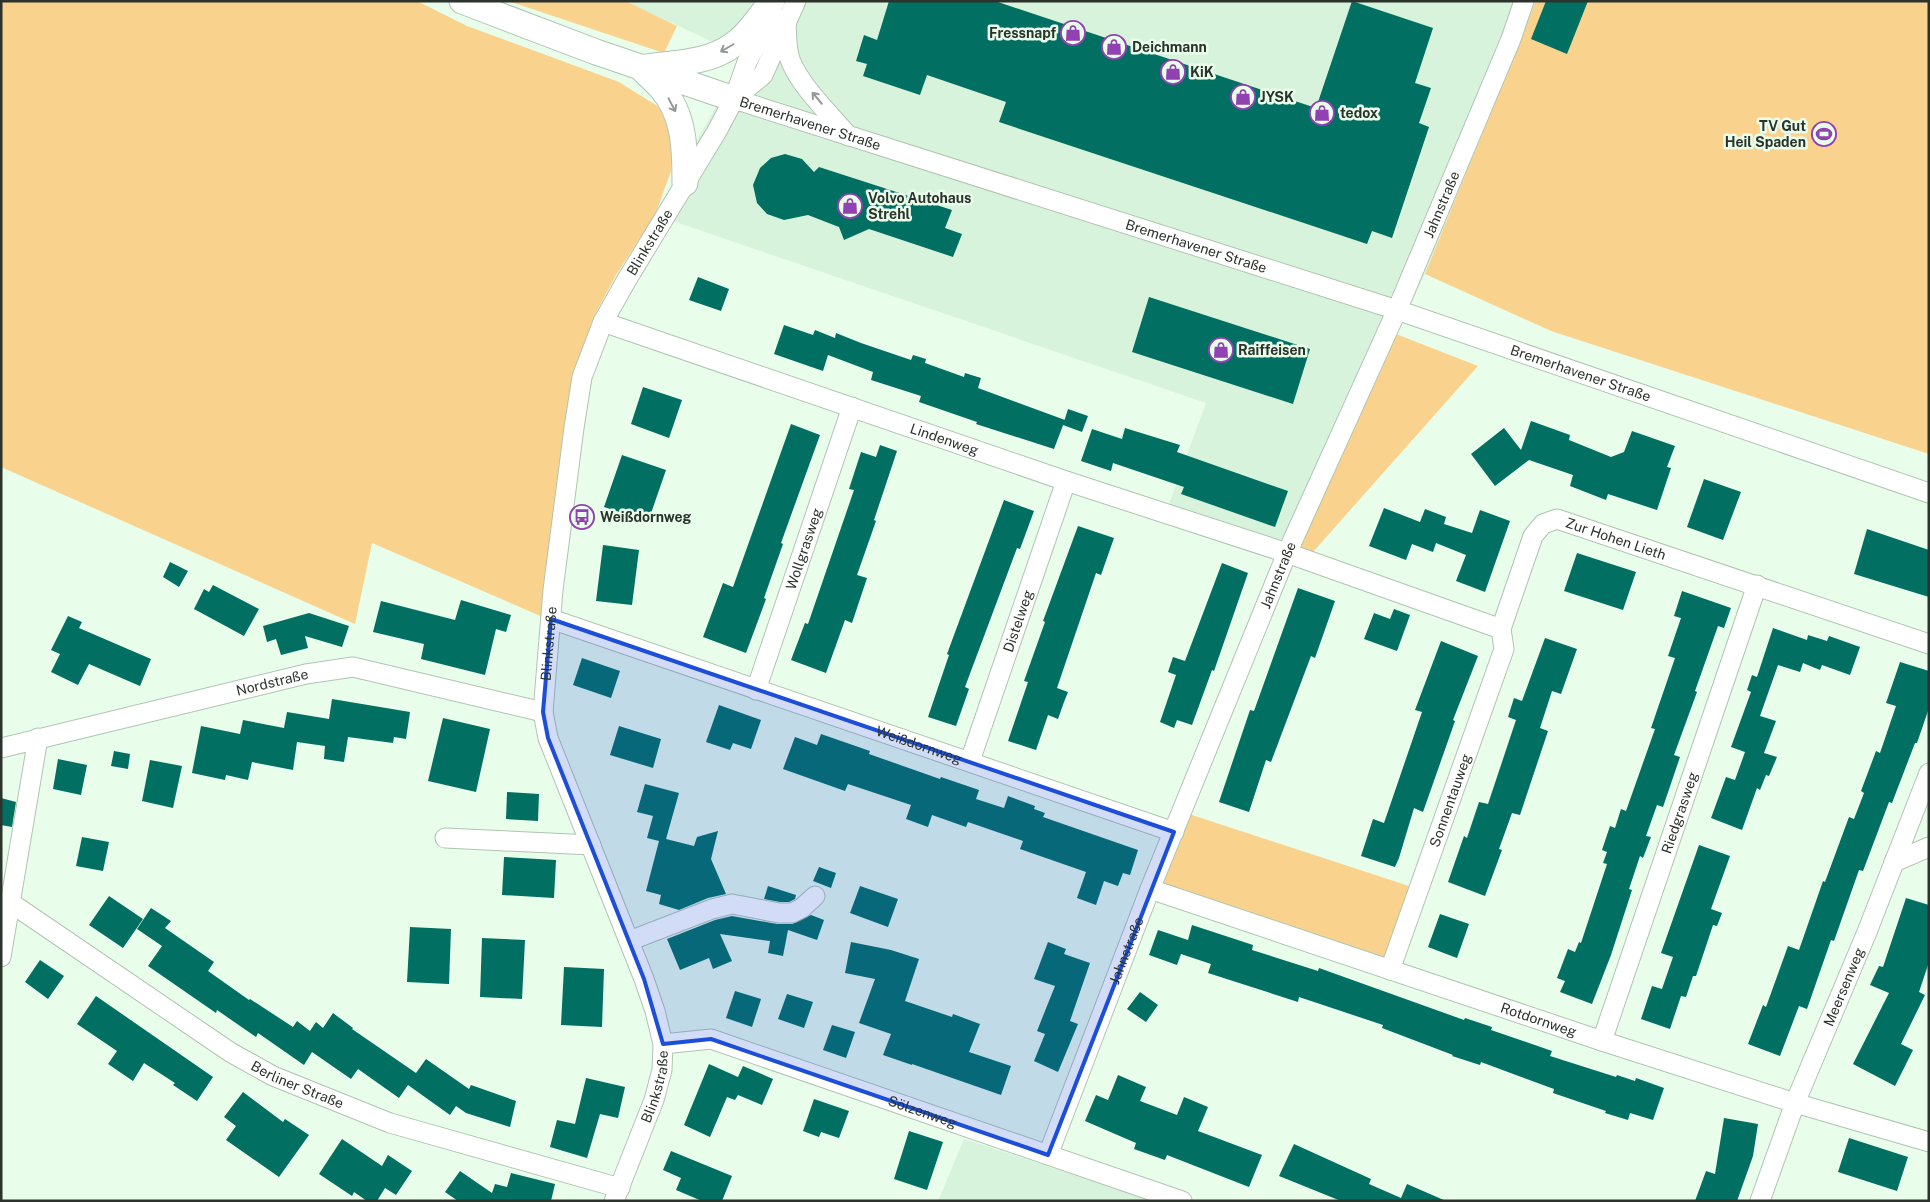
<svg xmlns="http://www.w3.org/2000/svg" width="1930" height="1202" font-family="'Public Sans',sans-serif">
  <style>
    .built { fill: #d8f3db }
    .green { fill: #f9d38e }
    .building { fill: #026f63 }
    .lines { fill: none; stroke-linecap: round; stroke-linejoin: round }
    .minor-casing { stroke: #b0c4b2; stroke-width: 21 }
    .major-casing { stroke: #b0c4b2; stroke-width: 27 }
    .minor { stroke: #fff; stroke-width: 19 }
    .major { stroke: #fff; stroke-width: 25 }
    .oneway { stroke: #959996 }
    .marked { fill: #1d4ed8; fill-opacity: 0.2; stroke: #1d4ed8; stroke-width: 4; stroke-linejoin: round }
    .labels { text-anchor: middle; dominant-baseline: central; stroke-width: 5; stroke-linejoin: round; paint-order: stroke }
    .poi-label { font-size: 14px; font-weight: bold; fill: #2b332c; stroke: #e9fdeb; text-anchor: start }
    .street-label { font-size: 14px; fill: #2b332c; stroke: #e9fdeb }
  </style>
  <rect width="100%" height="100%" fill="#e9fdeb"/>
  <path class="built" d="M626,1H1536L1425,274L1297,547L1169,504L1206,403L655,215L744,57Z
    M964,1139L1155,1201H938Z"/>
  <path class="green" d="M1,1H417L467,26L619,82L659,107L673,138L671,171L655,215L616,275L593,318L576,375L545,618L372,543L355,624L1,467Z
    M508,1H626L677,26L664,53Z
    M1536,1H1929V454L1551,331L1425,274Z
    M1396,334L1478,366L1313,552L1297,547Z
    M1186,813L1409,886L1386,959L1160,884Z"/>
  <path class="building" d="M889,1H995L1316,108L1352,1L1433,28L1415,83L1431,88L1419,123L1429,127L1392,238L1372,231L1367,244L999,122L1006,102L927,75L920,95L863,76L867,64L856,61L864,35L877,40Z
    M1546,1H1588L1567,54L1531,39Z
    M785,154L802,159L814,172L819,167L952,210L945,228L962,234L953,257L869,229L844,240L839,227L808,215L784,220L767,214L757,203L753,185L760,168L771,158Z
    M698,277L729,289L721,311L689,300Z
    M1149,297L1310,349L1293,404L1132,352Z
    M784,325L813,335L815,330L835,338L836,333L861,343L911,360L913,355L926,359L925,363L964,377L965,373L981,378L978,388L1065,420L1054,449L976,424L977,422L919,402L921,396L871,380L873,372L828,355L823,371L774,354Z
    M643,387L682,400L669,438L631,424Z
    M1068,409L1088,416L1082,432L1063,425Z
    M1531,421L1570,435L1569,440L1611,457L1624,452L1632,431L1675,446L1667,467L1671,468L1657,510L1608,494L1606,500L1570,486L1573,475L1529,460L1495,486L1471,454L1504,428L1521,450Z
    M791,424L820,435L781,543L783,544L764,598L766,599L746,653L703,637L723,583L733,587Z
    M1125,428L1180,445L1177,452L1288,491L1275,527L1181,494L1184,487L1113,463L1111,471L1081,461L1092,429L1122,439Z
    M880,445L897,451L874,520L876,521L857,575L867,578L852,623L845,620L826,673L791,660L805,623L808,624L854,490L849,489L861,452L876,457Z
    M622,455L666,470L648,522L604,507Z
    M1704,479L1741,492L1723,540L1687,527Z
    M1004,500L1034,511L1020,549L1017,548L965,687L969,689L956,726L928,717L949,655L947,654Z
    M1384,508L1420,522L1425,509L1446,517L1444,524L1472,533L1480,510L1510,521L1485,592L1456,581L1466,555L1436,543L1433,552L1412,544L1406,560L1369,546Z
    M1078,526L1114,538L1101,575L1096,573L1057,688L1068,692L1064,702L1058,719L1048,715L1036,750L1008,741L1028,682L1024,681L1045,622L1043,621Z
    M1867,529L1929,550V597L1854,574Z
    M603,545L639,550L632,605L596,601Z
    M1577,553L1636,572L1623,610L1564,591Z
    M170,562L188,571L179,587L163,577Z
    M1222,563L1248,573L1214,671L1212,670L1192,725L1177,720L1174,728L1160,722L1176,675L1168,672L1173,657L1185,661Z
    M213,585L259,609L244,636L194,609L204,589L209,592Z
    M1298,588L1335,601L1315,658L1311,656L1271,762L1266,760L1249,812L1219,802L1250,710L1254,711Z
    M1682,591L1731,608L1724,628L1718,626L1695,691L1697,692L1674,755L1680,757L1663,807L1657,805L1646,836L1651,837L1643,858L1640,856L1629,889L1632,890L1611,955L1592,1004L1560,992L1565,981L1557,978L1568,949L1575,952L1579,942L1581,943L1607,864L1603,863L1607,852L1602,850L1610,826L1615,828L1621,809L1626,811L1655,729L1651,728L1675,658L1668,656L1681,618L1674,616Z
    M461,600L511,615L506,632L496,629L485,675L421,659L424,644L373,632L381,601L455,620Z
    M1394,609L1410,615L1397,651L1364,639L1374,613L1390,619Z
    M309,613L349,626L342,647L305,636L308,648L281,655L276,639L267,642L263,626Z
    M68,616L82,622L79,628L151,659L140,686L89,664L78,685L51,672L60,654L51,650Z
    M1773,628L1807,640L1808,635L1827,641L1829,636L1860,647L1850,675L1822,665L1820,670L1803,663L1800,672L1778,665L1760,716L1776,721L1764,753L1777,757L1769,776L1766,775L1760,790L1757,788L1742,830L1711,818L1726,777L1735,780L1745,752L1731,747L1751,692L1747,690L1752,675L1757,677Z
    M1545,638L1577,649L1561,694L1552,691L1540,728L1548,731L1520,815L1512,813L1499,849L1502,850L1485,896L1448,882L1464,836L1467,838L1479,802L1488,804L1516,720L1508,717L1514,698L1522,701Z
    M1441,641L1478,656L1453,720L1455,721L1423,812L1414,808L1399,858L1395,867L1361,856L1373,819L1384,823L1422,712L1415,710Z
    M582,658L620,671L611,698L573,685Z
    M1900,662L1929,671V708L1917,743H1915L1892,803L1889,802L1863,871L1859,870L1834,941L1831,940L1807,1009L1799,1006L1780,1056L1748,1044L1763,1005L1766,1007L1788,946L1799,950L1823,881L1825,882L1849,817L1854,819L1864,793L1861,791L1876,751L1880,753L1896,706L1886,703Z
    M332,699L410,712L406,739L394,737L393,743L348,737L344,762L324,759L325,746L297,742L293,770L252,762L248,780L226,775L225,780L192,773L201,726L240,734L243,720L284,728L287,712L329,719Z
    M719,705L761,720L751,749L733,743L730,750L706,742Z
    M443,718L490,729L476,792L428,781Z
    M619,726L661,739L653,768L610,755Z
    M821,734L870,751L869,754L940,779L941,777L979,790L976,799L1004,808L1008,796L1035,806L1034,809L1045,813L1043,817L1138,850L1130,875L1123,873L1118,886L1104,881L1096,905L1077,898L1086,872L1020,849L1023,841L968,822L966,827L932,815L928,827L906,819L911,805L848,784L845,791L783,769L795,737L817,745Z
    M114,751L130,754L128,769L111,766Z
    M58,759L87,765L81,795L53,789Z
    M150,760L182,766L173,808L142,801Z
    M645,784L679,793L666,839L694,846L697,837L718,831L711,859L726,894L708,898L679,910L659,904L661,895L646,891L659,841L647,838L653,816L637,812Z
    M507,792L539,794L538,821L506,819Z
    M1,798L16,802L12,827L1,825Z
    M82,837L109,842L103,871L76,866Z
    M1699,845L1730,856L1711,909L1722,913L1717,926L1713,925L1696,976H1693L1686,997L1681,996L1670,1029L1641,1019L1652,986L1662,989L1673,957L1661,953Z
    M504,857L556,860L554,898L502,895Z
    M819,867L836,873L831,888L813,881Z
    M768,886L796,895L795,899L789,902H780L764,899Z
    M860,886L898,899L888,927L850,913Z
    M109,896L143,919L123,948L89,925Z
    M1906,898L1929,905V962L1919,992L1925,995L1901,1044L1913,1050L1895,1086L1853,1064L1889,993L1870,985L1879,966L1883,967Z
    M151,908L171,921L165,928L214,962L208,971L249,1000L250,999L293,1027L297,1021L310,1031L316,1022L323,1028L333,1013L353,1028L352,1029L416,1073L426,1059L469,1089L471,1085L516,1101L510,1127L466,1113L456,1106L450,1115L408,1085L399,1098L358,1069L351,1079L312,1052L304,1065L258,1033L256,1037L217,1010L216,1013L148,966L162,946L137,929Z
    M1440,914L1469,924L1457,958L1428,947Z
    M811,915L824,920L817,940L788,930L783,956L768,953L770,941L720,934L732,961L713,969L709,958L680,970L667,939L715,920L732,916L777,924H792Z
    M1192,925L1253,945L1252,950L1318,971L1319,968L1464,1020L1465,1018L1492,1027L1491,1030L1552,1051L1550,1056L1616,1077L1617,1075L1635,1081L1636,1078L1664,1088L1653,1120L1630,1113L1628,1120L1605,1113L1606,1111L1553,1093L1554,1089L1481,1062L1480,1065L1452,1056L1453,1055L1382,1028L1383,1025L1299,997L1298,1002L1208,973L1211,964L1181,954L1177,965L1149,955L1158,930L1188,940Z
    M410,927L451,929L449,984L407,982Z
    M482,938L525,940L522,999L480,997Z
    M851,942L891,950L919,959L905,1001L952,1017L953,1014L980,1024L969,1052L1011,1066L1001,1095L912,1064V1065L883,1055L891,1034L859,1023L875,979L845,973Z
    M1048,942L1066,949L1064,954L1090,963L1070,1021L1078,1024L1058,1072L1034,1061L1045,1034L1037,1031L1055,986L1034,979Z
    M40,960L64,976L48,999L25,982Z
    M564,967L604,969L602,1027L561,1025Z
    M735,991L761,999L752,1027L726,1018Z
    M1140,992L1158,1005L1146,1022L1127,1009Z
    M787,994L813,1002L804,1028L778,1019Z
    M96,996L213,1077L197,1101L173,1085L175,1083L144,1063L133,1081L108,1064L117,1051L77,1024Z
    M832,1025L855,1032L846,1058L823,1050Z
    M709,1064L738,1077L743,1066L773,1079L762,1105L738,1095L735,1100L727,1097L710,1137L684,1125Z
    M1118,1075L1146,1087L1140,1101L1177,1115L1184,1097L1208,1107L1198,1131L1262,1155L1249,1187L1167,1155L1165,1160L1134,1149L1136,1143L1085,1121L1096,1095L1108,1100Z
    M586,1078L625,1087L618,1118L600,1114L587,1158L550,1147L557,1120L575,1124Z
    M243,1092L283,1122L285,1119L309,1135L279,1177L226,1140L236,1126L224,1117Z
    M814,1099L849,1111L839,1138L821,1132L819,1137L803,1131Z
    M1724,1118L1758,1124L1753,1156L1737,1201H1695L1706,1171L1715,1174Z
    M909,1131L943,1142L927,1190L894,1179Z
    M1849,1138L1908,1157L1897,1191L1838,1172Z
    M342,1139L382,1166L388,1155L412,1171L396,1195L385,1188L377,1201H367L354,1192L352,1196L319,1174Z
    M1294,1144L1371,1179L1369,1184L1401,1198L1407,1184L1446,1201H1341L1279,1176Z
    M671,1151L732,1176L722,1201H702L676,1190L681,1178L663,1170Z
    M460,1171L492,1193L495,1184L507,1187L511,1173L555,1184L551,1201H458L445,1192Z"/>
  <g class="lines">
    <defs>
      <g id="minor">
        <path d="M786,24C787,37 786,50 791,62C802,88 830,114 848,136"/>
        <path id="s1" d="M734,99L1397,310L1929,493"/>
        <path d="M734,99L763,75L796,1"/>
        <path id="s2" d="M603,322L1066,481L1287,553L1501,629L1533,536L1543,524L1557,519L1929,644"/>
        <path id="s3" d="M551,619L1174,832"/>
        <path id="s4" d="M756,690L852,407"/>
        <path id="s5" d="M1,748L306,674L353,667L543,712"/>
        <path id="s6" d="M970,761L1066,481"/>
        <path d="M445,838L591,845"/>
        <path d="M1894,862L1929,847"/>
        <path id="s7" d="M1150,889L1602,1041L1795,1103L1929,1142"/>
        <path id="s8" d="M11,903L230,1052L273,1076L390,1123L620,1188"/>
        <path d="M629,941L712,909L732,904L779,913H792L802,908L815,896"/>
        <path d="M1,957L38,738"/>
        <path id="s9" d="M1390,970L1504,649L1501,629"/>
        <path id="s10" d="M1602,1041L1757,585"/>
        <path id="s11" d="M663,1044L711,1039L1182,1201"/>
        <path id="s12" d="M1048,1155L1150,889L1287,553L1397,310L1511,39L1524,1"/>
        <path id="s13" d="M614,1201L654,1100L662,1070L663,1044L655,1011L644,979L548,738L543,712L553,590L574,428L582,377L603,322L626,281L717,131L734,99L747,62L773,13"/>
        <path id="s14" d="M1760,1201L1795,1103L1867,932L1929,773"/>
      </g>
      <path id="major" d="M462,1L596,52L734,99
        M646,67C675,63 709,63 733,45C749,34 760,16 772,1
        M643,70C649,76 656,82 662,89C685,115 685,151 685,183"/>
    </defs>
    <use href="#minor" class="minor-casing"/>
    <use href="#major" class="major-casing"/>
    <use href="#minor" class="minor"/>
    <use href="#major" class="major"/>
  </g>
  <defs><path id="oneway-shaft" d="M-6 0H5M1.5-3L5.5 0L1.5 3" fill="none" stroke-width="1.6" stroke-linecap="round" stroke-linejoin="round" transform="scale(1.25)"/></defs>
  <g class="oneway">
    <use href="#oneway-shaft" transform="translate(727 48) rotate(150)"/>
    <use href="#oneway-shaft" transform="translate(817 98) rotate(-130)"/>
    <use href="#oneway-shaft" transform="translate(672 105) rotate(62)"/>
  </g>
  <path class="marked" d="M551,619L1174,832L1048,1155L711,1039L663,1044L644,979L548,738L543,712Z"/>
  <defs>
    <symbol id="shop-ring" viewBox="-11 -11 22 22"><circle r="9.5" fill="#e9fdeb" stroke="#9141b1" stroke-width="1.5"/><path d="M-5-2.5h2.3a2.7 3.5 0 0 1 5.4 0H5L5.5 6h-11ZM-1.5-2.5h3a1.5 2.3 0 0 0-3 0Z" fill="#9141b1"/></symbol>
    <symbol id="stadium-ring" viewBox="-11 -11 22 22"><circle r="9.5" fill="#e9fdeb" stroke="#9141b1" stroke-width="1.5"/><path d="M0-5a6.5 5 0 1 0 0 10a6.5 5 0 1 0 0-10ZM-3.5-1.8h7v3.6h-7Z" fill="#9141b1"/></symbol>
    <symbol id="bus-ring" viewBox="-11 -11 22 22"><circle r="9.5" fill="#e9fdeb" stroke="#9141b1" stroke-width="1.5"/><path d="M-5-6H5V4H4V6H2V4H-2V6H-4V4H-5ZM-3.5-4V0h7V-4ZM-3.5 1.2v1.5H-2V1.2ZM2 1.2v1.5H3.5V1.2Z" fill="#9141b1"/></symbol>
  </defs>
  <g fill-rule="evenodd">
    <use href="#shop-ring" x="1059" y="19" width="28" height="28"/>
    <use href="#shop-ring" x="1100" y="33" width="28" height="28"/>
    <use href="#shop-ring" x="1159" y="58" width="28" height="28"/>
    <use href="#shop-ring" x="1229" y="83" width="28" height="28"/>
    <use href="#shop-ring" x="1308" y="99" width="28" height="28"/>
    <use href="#stadium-ring" x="1810" y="120" width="28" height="28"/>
    <use href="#shop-ring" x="836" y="192" width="28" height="28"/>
    <use href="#shop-ring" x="1207" y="336" width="28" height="28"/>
    <use href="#bus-ring" x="568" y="503" width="28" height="28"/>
  </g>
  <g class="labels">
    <g class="poi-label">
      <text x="1056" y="33" text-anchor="end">Fressnapf</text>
      <text x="1132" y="47">Deichmann</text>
      <text x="1190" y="72">KiK</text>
      <text x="1260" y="97">JYSK</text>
      <text x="1340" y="113">tedox</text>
      <text x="1806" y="126" text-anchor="end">TV Gut<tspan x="1806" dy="16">Heil Spaden</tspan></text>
      <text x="868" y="198">Volvo Autohaus<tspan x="868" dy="16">Strehl</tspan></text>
      <text x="1238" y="350">Raiffeisen</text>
      <text x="600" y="517">Weißdornweg</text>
    </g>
    <g class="street-label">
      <text stroke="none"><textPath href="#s1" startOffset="80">Bremerhavener Straße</textPath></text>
      <text stroke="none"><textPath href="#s12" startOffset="1029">Jahnstraße</textPath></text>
      <text stroke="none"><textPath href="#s13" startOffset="1008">Blinkstraße</textPath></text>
      <text stroke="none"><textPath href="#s1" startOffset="485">Bremerhavener Straße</textPath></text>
      <text stroke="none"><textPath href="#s1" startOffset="890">Bremerhavener Straße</textPath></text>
      <text stroke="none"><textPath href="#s2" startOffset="361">Lindenweg</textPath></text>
      <text stroke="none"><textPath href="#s2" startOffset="1140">Zur Hohen Lieth</textPath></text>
      <text stroke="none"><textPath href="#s4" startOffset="149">Wollgrasweg</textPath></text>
      <text stroke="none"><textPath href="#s12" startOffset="624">Jahnstraße</textPath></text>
      <text stroke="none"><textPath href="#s6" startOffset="148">Distelweg</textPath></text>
      <text stroke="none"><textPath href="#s13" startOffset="588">Blinkstraße</textPath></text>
      <text stroke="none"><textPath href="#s5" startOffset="279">Nordstraße</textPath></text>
      <text stroke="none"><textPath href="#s3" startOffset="389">Weißdornweg</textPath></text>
      <text stroke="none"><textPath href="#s9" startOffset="180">Sonnentauweg</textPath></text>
      <text stroke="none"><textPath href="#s10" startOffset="241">Riedgrasweg</textPath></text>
      <text stroke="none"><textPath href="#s12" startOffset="219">Jahnstraße</textPath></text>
      <text stroke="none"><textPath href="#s14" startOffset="230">Meersenweg</textPath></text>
      <text stroke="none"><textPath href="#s7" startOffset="410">Rotdornweg</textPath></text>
      <text stroke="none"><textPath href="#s8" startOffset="340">Berliner Straße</textPath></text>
      <text stroke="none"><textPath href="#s13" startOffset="122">Blinkstraße</textPath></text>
      <text stroke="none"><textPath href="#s11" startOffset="272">Sölzenweg</textPath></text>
    </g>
  </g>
  <rect width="1930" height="1202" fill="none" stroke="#2b332c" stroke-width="5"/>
</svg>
